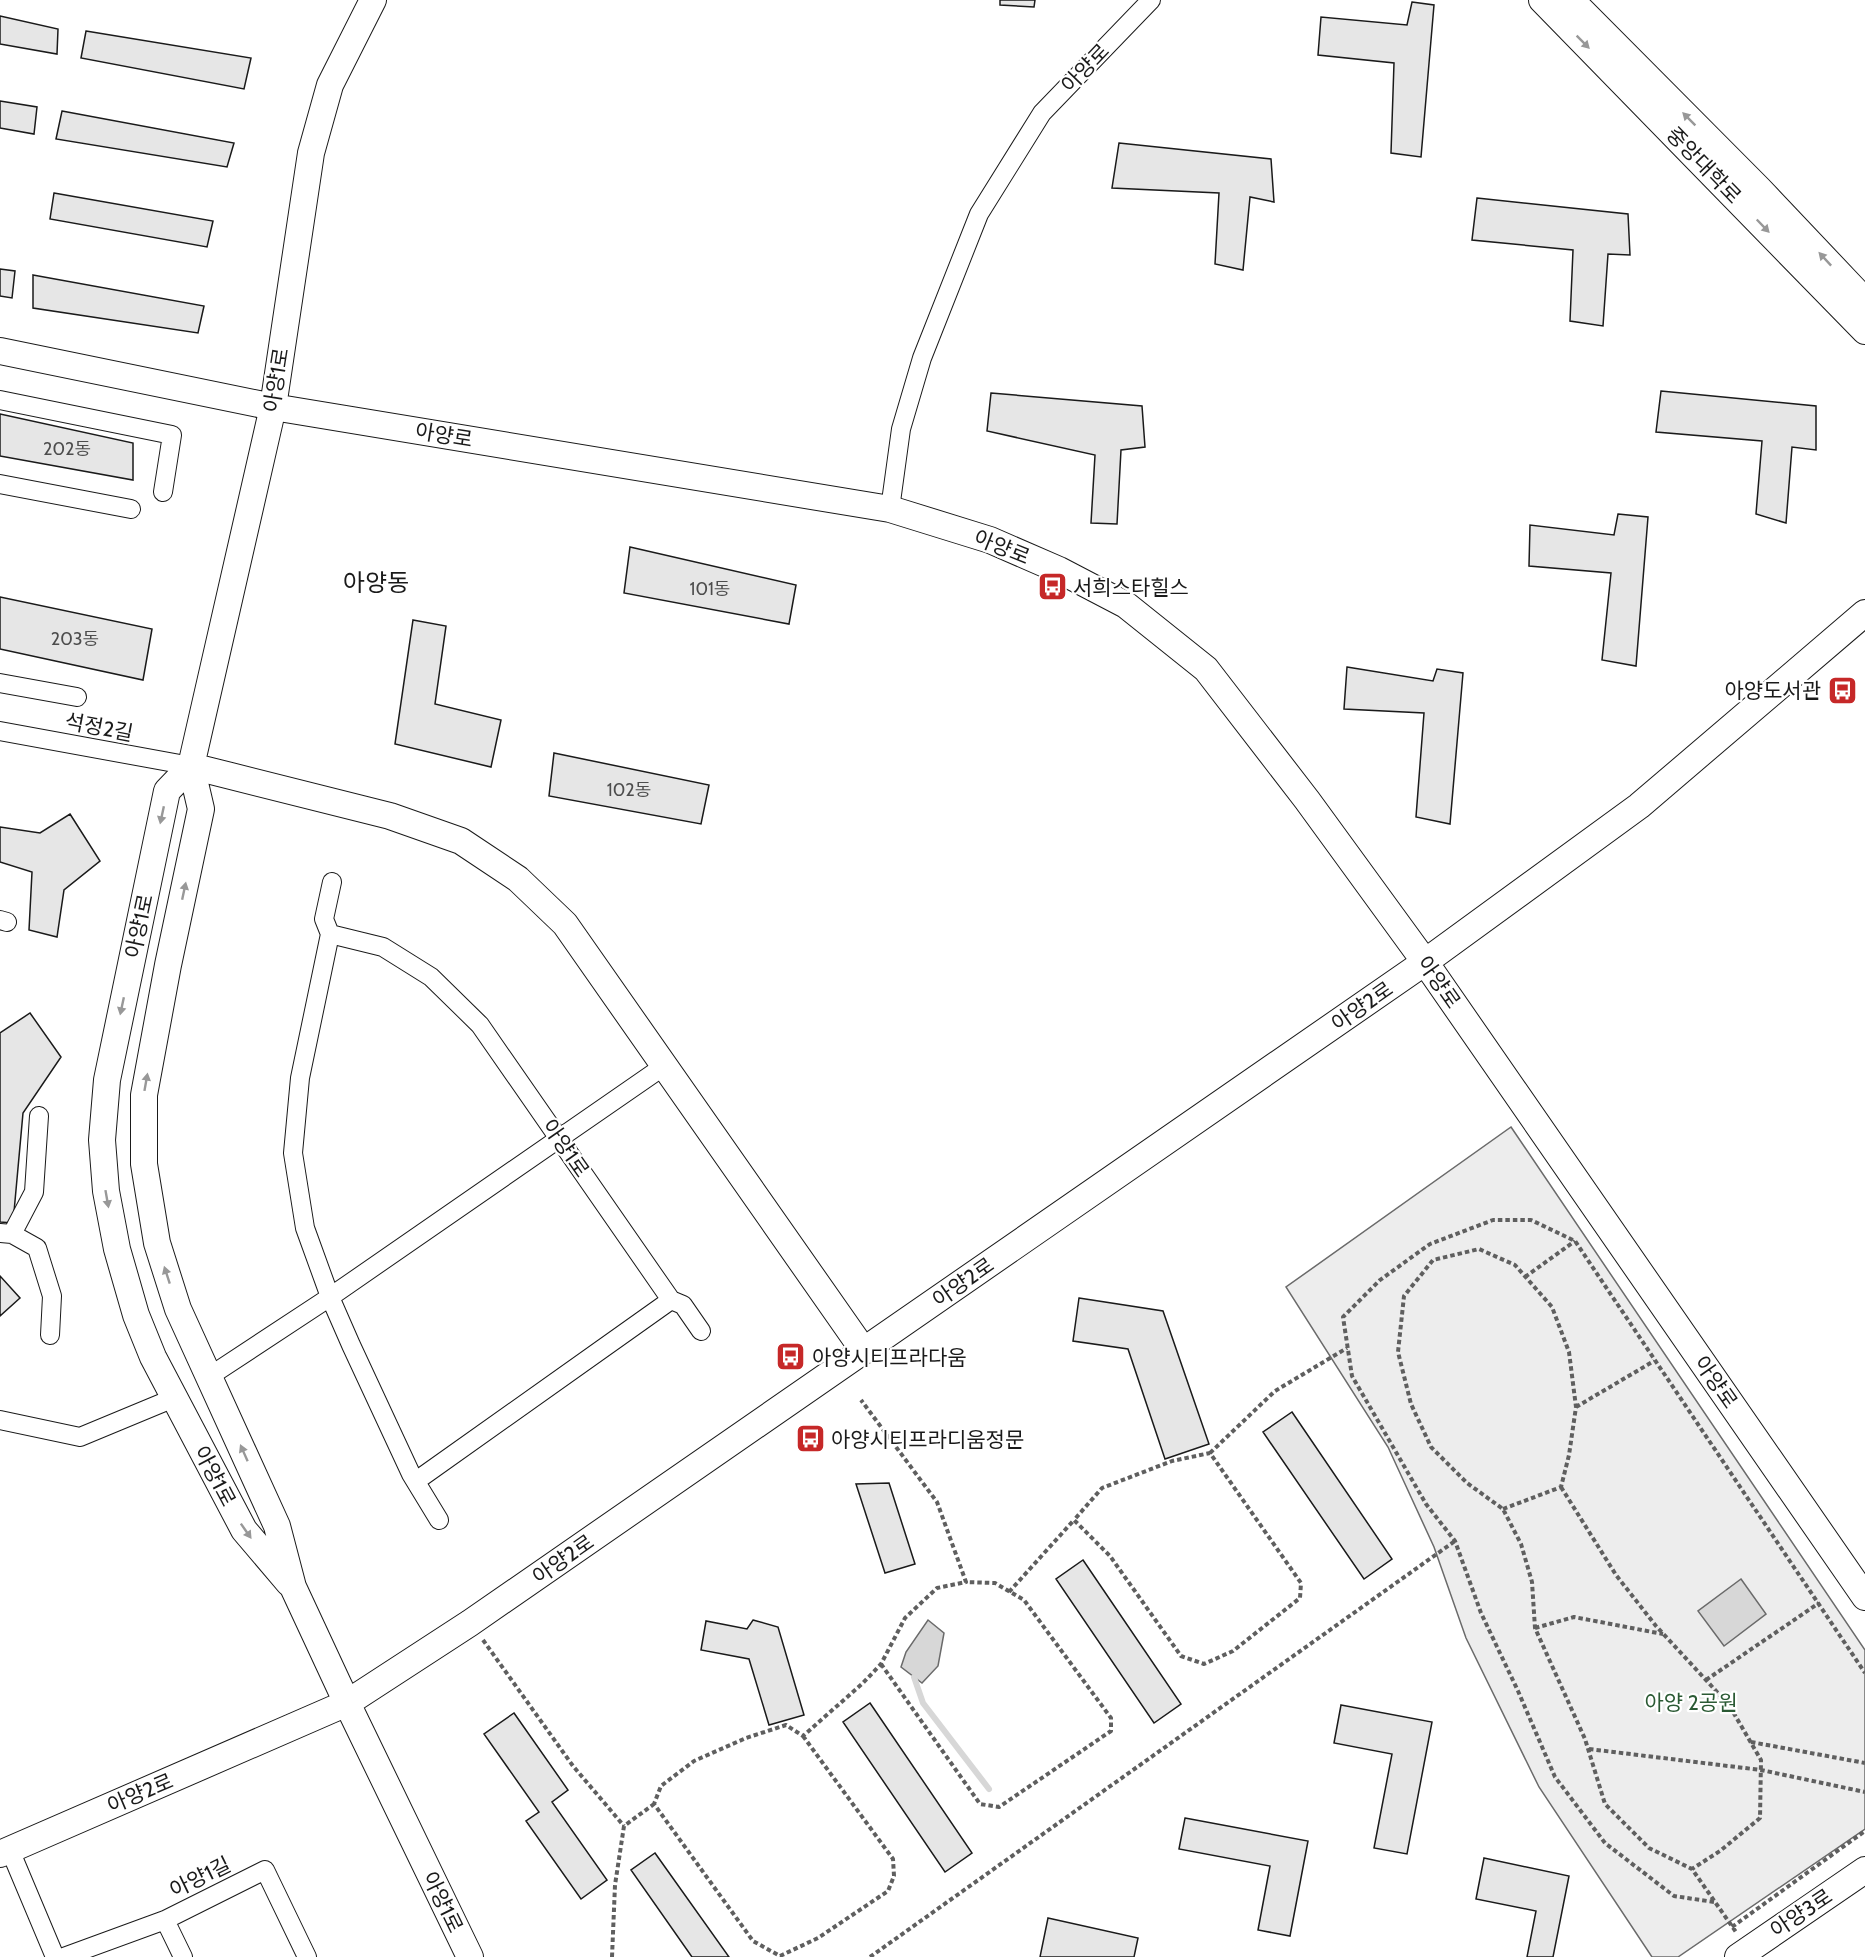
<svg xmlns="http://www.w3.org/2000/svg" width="1865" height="1957" font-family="Cabin,'Noto Sans KR',sans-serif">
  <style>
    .built { fill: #ededed; stroke: #6a6a6a; stroke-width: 1.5 }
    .water { fill: #d7d7d7; stroke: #6a6a6a; stroke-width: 1.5 }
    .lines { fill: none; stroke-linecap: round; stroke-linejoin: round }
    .stream { stroke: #d7d7d7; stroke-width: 6 }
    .building { fill: #e6e6e6; stroke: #1a1a1a; stroke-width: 1.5 }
    .street-casing { stroke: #1a1a1a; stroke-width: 20 }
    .secondary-casing { stroke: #1a1a1a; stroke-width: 28 }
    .path { stroke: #5f5f5f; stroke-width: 4; stroke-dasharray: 4.5 3; stroke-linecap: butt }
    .street { stroke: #fff; stroke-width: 18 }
    .secondary { stroke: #fff; stroke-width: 26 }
    .oneway { fill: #989898 }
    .labels { text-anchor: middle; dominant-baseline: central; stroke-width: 4.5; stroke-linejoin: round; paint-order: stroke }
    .number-label { font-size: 18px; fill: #4d4d4d }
    .street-label { font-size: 21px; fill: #1a1a1a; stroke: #fff }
    .poi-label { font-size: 21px; fill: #1a1a1a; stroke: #fff; text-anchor: start }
    .park-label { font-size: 21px; fill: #2b5a34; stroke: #fff }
    .quarter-label { font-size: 24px; fill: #1a1a1a; stroke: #fff }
  </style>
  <rect width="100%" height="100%" fill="#fff"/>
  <path class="built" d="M1511,1127L1865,1650V1829L1678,1957H1652L1539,1787L1466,1638L1434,1547L1388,1447L1286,1287Z"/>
  <path class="water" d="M1741,1579L1766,1614L1724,1646L1698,1611Z
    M928,1620L944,1633L938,1666L922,1683L901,1667L906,1652Z"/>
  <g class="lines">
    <path class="stream" d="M914,1677L923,1703L989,1789"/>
  </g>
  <path class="building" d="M1000,0H1035L1034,7L1000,5Z
    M1412,2L1434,5L1421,157L1391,153L1394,63L1318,55L1321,17L1407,25Z
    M0,16L58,29L57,54L0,44Z
    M86,31L251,58L244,89L81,58Z
    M0,101L37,107L34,134L0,128Z
    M62,111L234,143L227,167L56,139Z
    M1119,143L1271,159L1274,202L1250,197L1243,270L1215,264L1219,193L1112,188Z
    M54,193L213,221L207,247L50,219Z
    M1477,198L1628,214L1630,255L1608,254L1603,326L1570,321L1573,250L1472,240Z
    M0,269L15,271L12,298L0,296Z
    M33,275L204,306L198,333L33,308Z
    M1661,391L1816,406V450L1792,447L1786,523L1756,514L1762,441L1656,432Z
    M991,393L1142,406L1145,447L1121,450L1117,524L1091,523L1095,455L987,431Z
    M0,414L133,443V480L0,456Z
    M1618,514L1648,517L1636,666L1602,660L1611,573L1529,566L1530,525L1614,535Z
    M630,547L796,585L789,624L624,593Z
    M0,597L152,629L143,680L0,649Z
    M413,620L446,626L435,704L501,720L491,767L395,744Z
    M1347,667L1433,681L1437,669L1463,673L1450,824L1416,817L1424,713L1344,709Z
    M554,753L709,785L701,824L549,796Z
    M70,814L100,861L64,890L57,937L29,930L32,872L0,862V827L40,833Z
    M30,1013L61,1057L23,1113L13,1223L0,1222V1033Z
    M0,1276L20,1298L0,1316Z
    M1079,1298L1163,1311L1209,1444L1165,1459L1128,1349L1073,1341Z
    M1292,1412L1392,1559L1364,1579L1263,1432Z
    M889,1483L915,1564L885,1573L856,1484Z
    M1083,1560L1181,1704L1154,1723L1056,1579Z
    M753,1620L778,1627L804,1715L769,1725L749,1659L701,1650L706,1621L747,1629Z
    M870,1703L972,1853L945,1872L843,1722Z
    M1341,1705L1432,1722L1407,1854L1374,1848L1392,1754L1334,1743Z
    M514,1713L568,1790L552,1802L607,1880L581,1899L526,1821L539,1812L484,1734Z
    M1185,1818L1308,1841L1290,1936L1258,1930L1270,1866L1179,1849Z
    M655,1853L729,1957H692L631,1870Z
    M1484,1858L1569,1876L1553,1957H1527L1536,1911L1476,1899Z
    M1048,1918L1138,1938L1134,1957H1040Z"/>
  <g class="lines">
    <defs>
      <path id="street" d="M0,400L172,435L163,492
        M0,484L131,509
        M890,509L901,429L922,358L979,214L1042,113L1151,0
        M0,683L77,697
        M0,731L191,766
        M0,920L7,922
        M330,934L383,947L431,977L480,1025L671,1300L416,1481
        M330,934L300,1078L293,1153L305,1228L330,1297L351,1345L411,1474L439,1520
        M330,934L324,919L332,882
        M0,1233L12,1234L37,1248L52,1296L50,1335
        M12,1234L34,1192L39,1116
        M671,1300L683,1305L701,1331
        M210,1376L330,1297L664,1066
        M0,1420L80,1437L174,1398
        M10,1850L55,1957
        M165,1920L183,1957
        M64,1957L165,1920L265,1870L307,1957"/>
      <path id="secondary" d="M373,0L330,85L311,153L273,407L191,766L201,809L168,965L144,1095V1164L157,1243L178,1309L277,1526L293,1587L347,1703L470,1957
        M1542,0L1865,331
        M1571,0L1759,189L1865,301
        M0,351L273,407L890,509L990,540L1059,570L1126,605L1206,669L1307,800L1425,962L1865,1597
        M191,766L390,816L461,841L518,879L565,924L864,1351
        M191,766L167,791L107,1080L102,1140L106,1191L117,1249L136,1315L153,1357L244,1530L289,1583
        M0,1854L347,1703L470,1623L1425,962L1639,806L1865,613
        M1738,1957L1865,1870"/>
    </defs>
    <use href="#street" class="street-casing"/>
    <use href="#secondary" class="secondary-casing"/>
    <path class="path" d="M1525,1277L1575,1241
      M1576,1407L1654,1361
      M1210,1453L1275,1391L1347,1348
      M1561,1487L1616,1575L1656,1626L1729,1705L1761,1760L1760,1818L1720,1851L1692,1869
      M1503,1509L1561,1487L1569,1455L1576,1407L1569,1352L1552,1307L1515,1265L1479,1249L1433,1260L1404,1296L1398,1352L1411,1404L1431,1447L1467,1483L1503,1509L1521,1544L1532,1582L1535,1628L1585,1739L1605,1804L1649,1848L1692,1869L1736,1932
      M1009,1592L1074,1520L1110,1556L1181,1656L1204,1664L1233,1651L1300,1598L1301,1583L1210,1453L1172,1461L1102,1488L1074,1520
      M1535,1628L1574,1617L1663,1634
      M483,1640L573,1766L624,1826
      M881,1664L980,1804L999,1807L1111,1731V1718L1024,1600L995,1583L966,1582
      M1706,1680L1819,1603
      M803,1736L893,1859L894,1876L888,1891L818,1938L780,1956L753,1941L654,1804L661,1786L694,1761L746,1738L786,1725L803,1736L863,1683L881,1664L905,1618L937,1588L966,1582L937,1502L861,1400
      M1751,1742L1865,1763
      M1589,1749L1761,1770L1865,1792
      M1714,1902L1674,1896L1605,1843L1555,1777L1518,1691L1481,1613L1455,1541L1426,1504L1352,1376L1343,1317L1380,1280L1430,1244L1493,1220H1531L1575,1241L1865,1673
      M1732,1927L1865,1831
      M612,1957L615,1885L624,1826L654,1804
      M870,1957L1455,1541"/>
    <use href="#street" class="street"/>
    <use href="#secondary" class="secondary"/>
  </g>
  <defs><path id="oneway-solid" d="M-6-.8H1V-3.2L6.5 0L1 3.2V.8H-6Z" transform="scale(1.5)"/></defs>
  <g class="oneway">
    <use href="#oneway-solid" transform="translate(1583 42) rotate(45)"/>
    <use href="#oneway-solid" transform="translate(1689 119) rotate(-135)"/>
    <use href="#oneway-solid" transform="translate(1763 226) rotate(46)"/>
    <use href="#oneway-solid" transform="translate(1825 259) rotate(-133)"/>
    <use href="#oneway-solid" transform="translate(162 815) rotate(102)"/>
    <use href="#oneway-solid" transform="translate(184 891) rotate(-78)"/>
    <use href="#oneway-solid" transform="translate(122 1006) rotate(102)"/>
    <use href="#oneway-solid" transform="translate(146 1082) rotate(-80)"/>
    <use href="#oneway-solid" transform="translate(107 1199) rotate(80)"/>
    <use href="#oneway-solid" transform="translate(167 1275) rotate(-108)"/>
    <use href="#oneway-solid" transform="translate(244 1453) rotate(-114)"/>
    <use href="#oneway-solid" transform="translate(246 1531) rotate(55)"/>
  </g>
  <defs>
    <symbol id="bus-square" viewBox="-11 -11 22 22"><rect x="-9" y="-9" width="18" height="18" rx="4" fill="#c62828" stroke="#fff"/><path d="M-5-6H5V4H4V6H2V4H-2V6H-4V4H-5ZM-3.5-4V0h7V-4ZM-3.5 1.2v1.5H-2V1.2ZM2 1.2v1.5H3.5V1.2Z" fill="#fff"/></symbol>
  </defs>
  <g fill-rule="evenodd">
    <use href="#bus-square" x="1036" y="570" width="33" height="33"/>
    <use href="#bus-square" x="1826" y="674" width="33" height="33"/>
    <use href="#bus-square" x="774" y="1340" width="33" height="33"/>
    <use href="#bus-square" x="794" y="1422" width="33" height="33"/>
  </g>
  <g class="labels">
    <g class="number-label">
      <text x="67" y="449">202동</text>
      <text x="710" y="589">101동</text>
      <text x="75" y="639">203동</text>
      <text x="629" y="790">102동</text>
    </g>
    <g class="street-label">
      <text transform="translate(1085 68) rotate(-46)">아양로</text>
      <text transform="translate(1704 165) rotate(46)">중앙대학로</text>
      <text transform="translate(276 380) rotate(-81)">아양1로</text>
      <text transform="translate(444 435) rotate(9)">아양로</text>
      <text transform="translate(1002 547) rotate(22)">아양로</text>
      <text transform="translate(99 727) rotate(11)">석정2길</text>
      <text transform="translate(139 926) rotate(-78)">아양1로</text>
      <text transform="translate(1439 982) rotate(55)">아양로</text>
      <text transform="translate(1362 1006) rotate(-35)">아양2로</text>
      <text transform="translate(566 1148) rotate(55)">아양1로</text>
      <text transform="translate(963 1282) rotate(-35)">아양2로</text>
      <text transform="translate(1716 1382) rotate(55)">아양로</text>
      <text transform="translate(215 1476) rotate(62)">아양1로</text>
      <text transform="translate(563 1559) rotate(-35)">아양2로</text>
      <text transform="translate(140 1793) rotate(-23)">아양2로</text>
      <text transform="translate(200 1877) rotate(-26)">아양1길</text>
      <text transform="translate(443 1902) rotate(64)">아양1로</text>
      <text transform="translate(1801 1913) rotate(-34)">아양3로</text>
    </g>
    <g class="poi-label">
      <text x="1073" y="587">서희스타힐스</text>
      <text x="1821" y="690" text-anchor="end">아양도서관</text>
      <text x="812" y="1357">아양시티프라다움</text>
      <text x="831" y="1439">아양시티프라디움정문</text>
    </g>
    <g class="park-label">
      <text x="1691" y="1702">아양 2공원</text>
    </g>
    <g class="quarter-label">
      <text x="376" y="582">아양동</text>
    </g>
  </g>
</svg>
